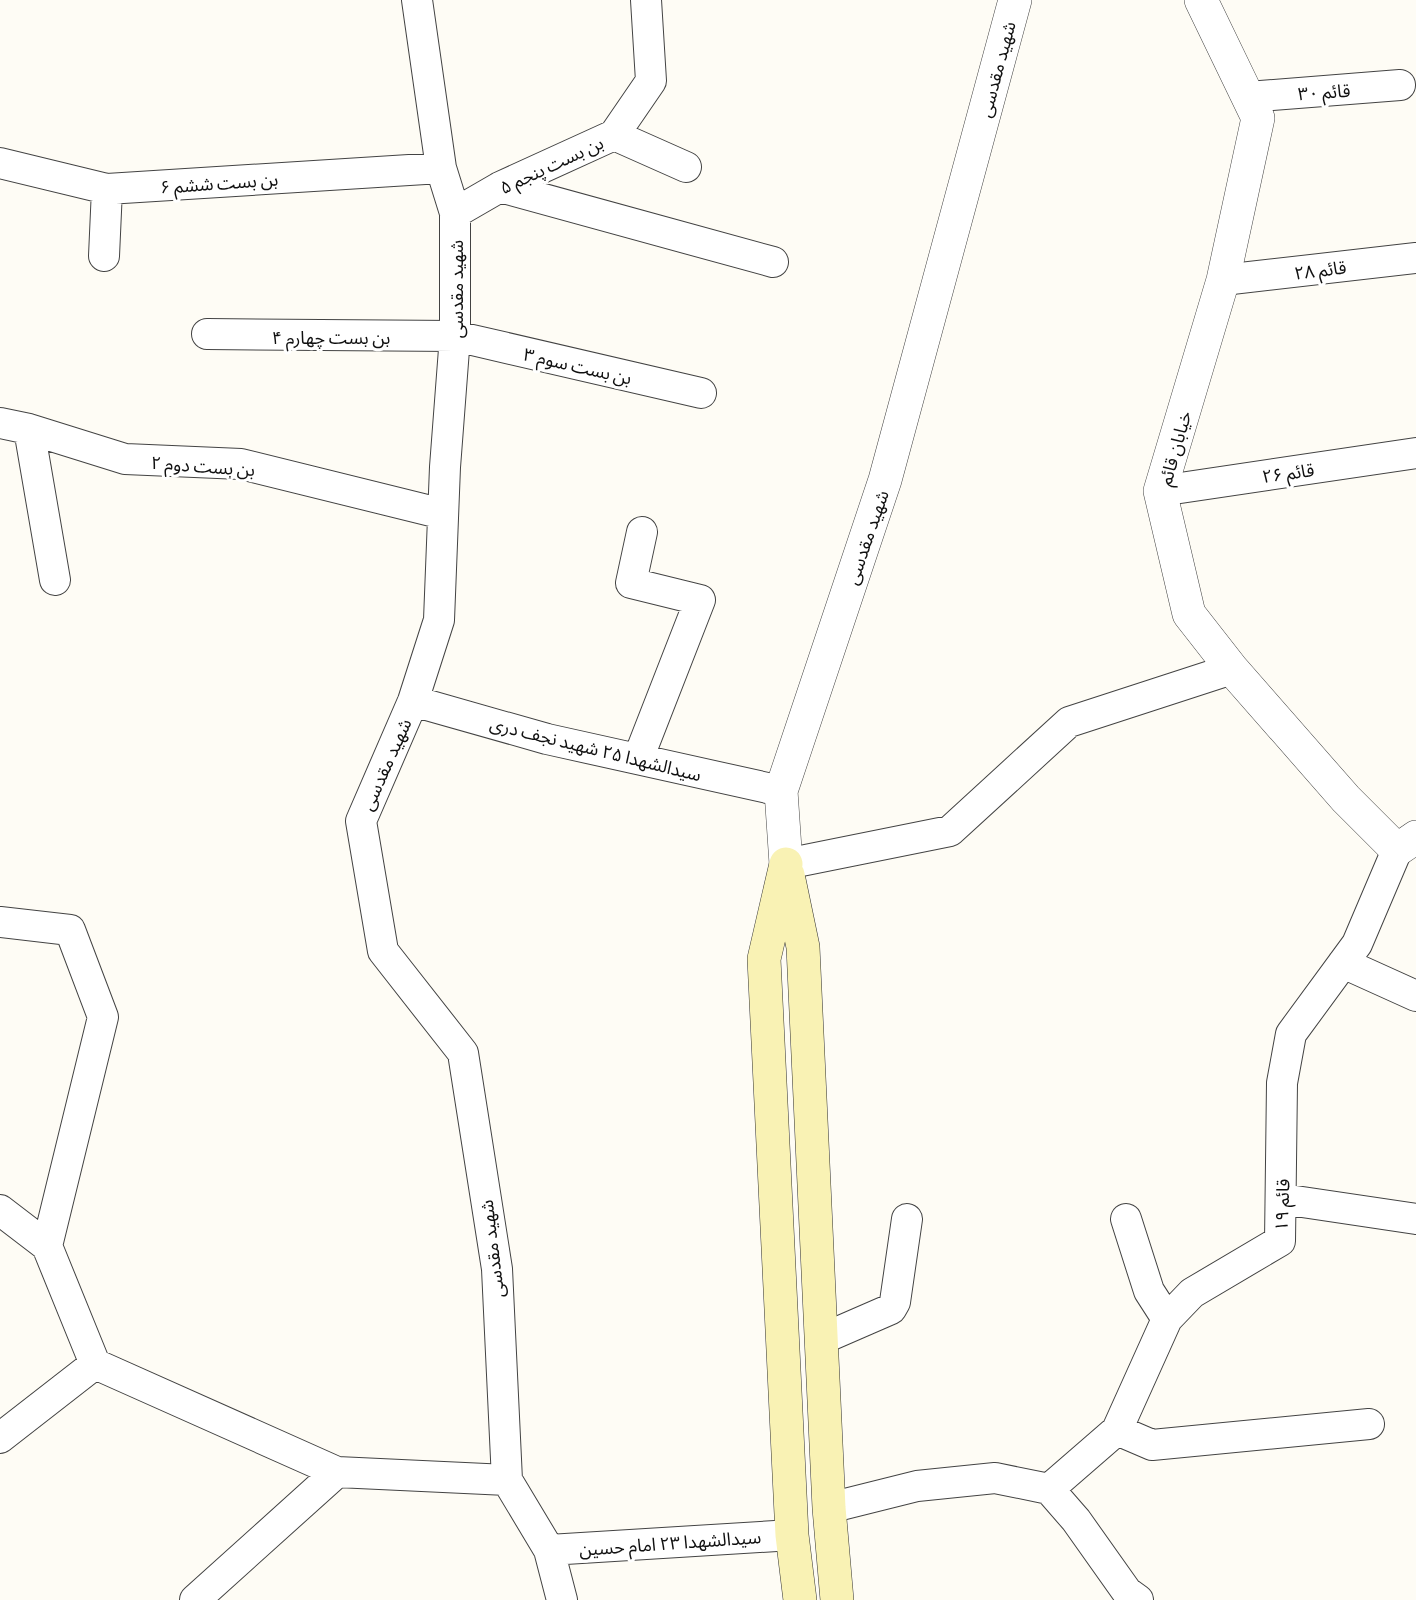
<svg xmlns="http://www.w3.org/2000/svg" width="1416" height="1600" font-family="Literata,'Noto Sans Arabic',serif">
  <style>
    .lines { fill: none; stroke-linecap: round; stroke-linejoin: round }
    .minor-casing { stroke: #434343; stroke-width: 32 }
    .tertiary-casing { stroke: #434343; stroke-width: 34 }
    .secondary-casing { stroke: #323232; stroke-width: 34 }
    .minor { stroke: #fff; stroke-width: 30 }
    .tertiary { stroke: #fff; stroke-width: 33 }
    .secondary { stroke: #f9f2b4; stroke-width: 33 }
    .labels { text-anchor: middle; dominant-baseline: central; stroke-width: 6; stroke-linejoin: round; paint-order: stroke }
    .street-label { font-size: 18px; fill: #101010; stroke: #fff }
  </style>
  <rect width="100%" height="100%" fill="#fefcf5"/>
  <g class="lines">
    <defs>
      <path id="minor" d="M417,0L441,168L455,213V336L445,467L439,620L413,701L361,821L383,951L463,1053L497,1269L507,1480L549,1550L562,1600
        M1248,97L1400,85
        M614,135L686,167
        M0,163L107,189L441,168
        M500,187L773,262
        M455,213L500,187L614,135L651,81L646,0
        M104,256L107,189
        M1223,280L1416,258
        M207,334L455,336L701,393
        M0,423L29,429L125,459L241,464L443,514
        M29,429L55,580
        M1160,491L1416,453
        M413,701L547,739L781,791
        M638,759L700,600L631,583L642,532
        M786,864L950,831L1069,722L1232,669
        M0,922L70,930L103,1017L47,1246
        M1343,963L1416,996
        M1282,1199L1416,1219
        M0,1210L47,1246L95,1364L337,1472L507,1480
        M1126,1219L1149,1291L1167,1319
        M822,1339L891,1309L895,1302L907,1219
        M1117,1430L1152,1445L1369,1424
        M0,1438L95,1364
        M1049,1489L1117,1430L1167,1319L1192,1293L1280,1241L1282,1083L1291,1034L1357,944L1397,850
        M829,1508L917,1486L995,1478L1049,1489L1076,1520L1127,1592L1138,1600
        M549,1550L792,1535
        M195,1600L337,1472"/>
      <path id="tertiary" d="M1201,0L1258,118L1223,280L1160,491L1189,614L1232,669L1346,799L1397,850L1416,837
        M786,864L781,791L885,480L1015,0"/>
      <path id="secondary" d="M786,864L764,959L792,1535L800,1600
        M788,875L803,947L829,1508L837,1600"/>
    </defs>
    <use href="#minor" class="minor-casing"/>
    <use href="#tertiary" class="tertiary-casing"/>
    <use href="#secondary" class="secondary-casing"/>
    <use href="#minor" class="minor"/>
    <use href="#tertiary" class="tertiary"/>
    <use href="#secondary" class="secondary"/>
  </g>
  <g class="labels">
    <g class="street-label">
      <text transform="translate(996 69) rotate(-75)">شهید مقدسی</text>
      <text transform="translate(1324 91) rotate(-4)">قائم ۳۰</text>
      <text transform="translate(551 164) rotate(-25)">بن بست پنجم ۵</text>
      <text transform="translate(219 182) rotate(-4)">بن بست ششم ۶</text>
      <text transform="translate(1320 269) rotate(-7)">قائم ۲۸</text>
      <text transform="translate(455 289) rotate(-90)">شهید مقدسی</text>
      <text x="331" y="336">بن بست چهارم ۴</text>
      <text transform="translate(578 365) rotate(13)">بن بست سوم ۳</text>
      <text transform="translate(1174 448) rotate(-74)">خیابان قائم</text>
      <text transform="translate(203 465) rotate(4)">بن بست دوم ۲</text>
      <text transform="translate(1288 472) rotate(-8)">قائم ۲۶</text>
      <text transform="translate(866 537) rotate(-71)">شهید مقدسی</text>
      <text transform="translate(596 748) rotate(14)">سیدالشهدا ۲۵ شهید نجف دری</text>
      <text transform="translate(385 764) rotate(-66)">شهید مقدسی</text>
      <text transform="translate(1281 1205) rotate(-88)">قائم ۱۹</text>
      <text transform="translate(491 1249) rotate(-97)">شهید مقدسی</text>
      <text transform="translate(670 1542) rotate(-4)">سیدالشهدا ۲۳ امام حسین</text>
    </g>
  </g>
</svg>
